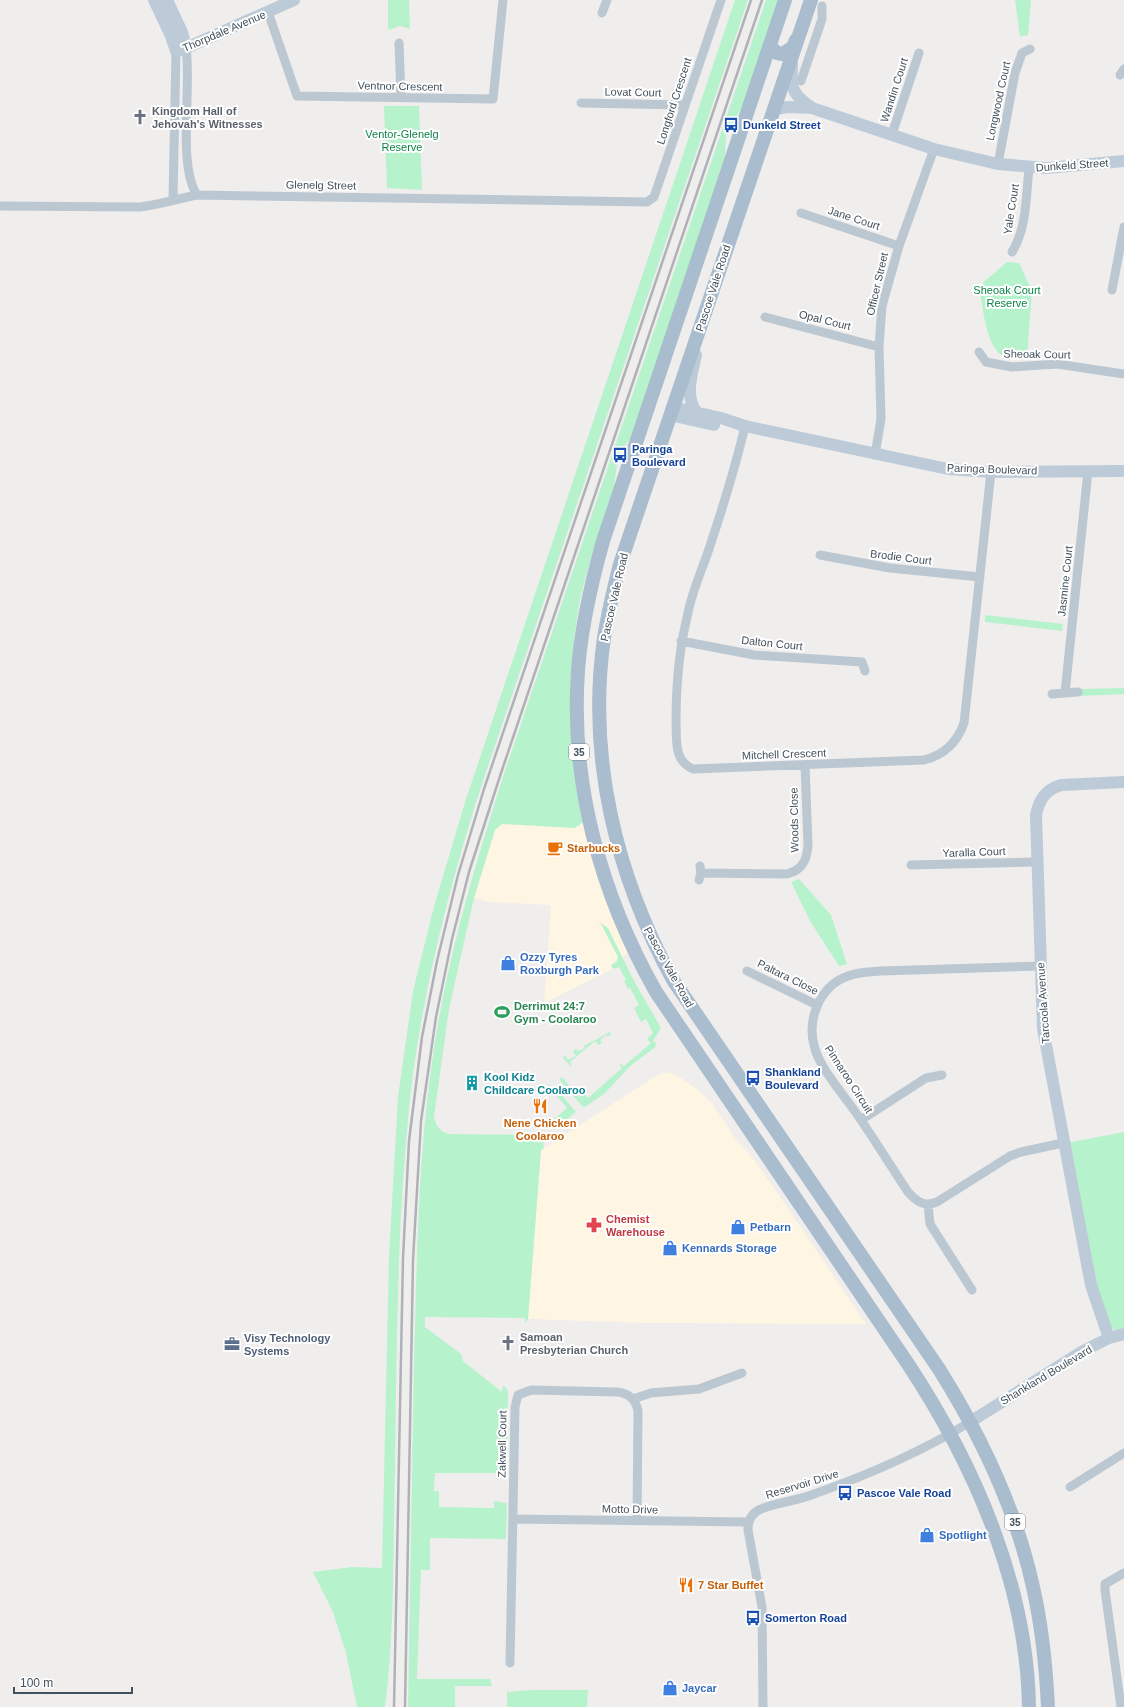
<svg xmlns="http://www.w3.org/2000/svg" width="1124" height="1707" font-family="Helvetica,sans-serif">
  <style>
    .commercial { fill: #fef5e3 }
    .green { fill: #b6f3cc }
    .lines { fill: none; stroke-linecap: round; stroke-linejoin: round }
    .street { stroke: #bcc8d1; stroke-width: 9 }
    .secondary { stroke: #bdcbd8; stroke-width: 12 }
    .primary { stroke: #a9bdcf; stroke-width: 14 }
    .rail { stroke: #aeb2b8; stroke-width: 2.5 }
    .labels { text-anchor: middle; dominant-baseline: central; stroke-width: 4; stroke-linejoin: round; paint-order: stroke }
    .shield { fill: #fff; stroke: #7b858d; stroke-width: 1 }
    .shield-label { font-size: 10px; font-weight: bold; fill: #43515c }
    .street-label { font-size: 11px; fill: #43515c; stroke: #fff }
    .worship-label { font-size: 11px; font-weight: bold; fill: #5b616d; stroke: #fff; text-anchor: start }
    .transit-label { font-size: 11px; font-weight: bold; fill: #164399; stroke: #fff; text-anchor: start }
    .park-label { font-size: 11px; fill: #0d8447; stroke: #fff }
    .food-label { font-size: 11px; font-weight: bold; fill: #c56008; stroke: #fff; text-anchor: start }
    .shop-label { font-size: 11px; font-weight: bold; fill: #366cbe; stroke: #fff; text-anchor: start }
    .leisure-label { font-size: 11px; font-weight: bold; fill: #27864d; stroke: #fff; text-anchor: start }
    .culture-label { font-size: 11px; font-weight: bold; fill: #0d838f; stroke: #fff; text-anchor: start }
    .health-label { font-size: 11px; font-weight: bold; fill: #be3a42; stroke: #fff; text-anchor: start }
    .service-label { font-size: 11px; font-weight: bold; fill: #4e5e75; stroke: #fff; text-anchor: start }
  </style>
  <rect width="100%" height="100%" fill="#f0eded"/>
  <path class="commercial" d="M589,818L634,950L612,963L614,968L544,1003L551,905L489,902L474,898L495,830L502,824L575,828Z
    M668,1072L676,1075L701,1092L712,1103L734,1137L752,1157L778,1194L866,1324L646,1323L528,1319L541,1150L659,1074Z"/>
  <path class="green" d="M388,0H409L410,29L400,26L388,30Z
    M735,0H748L483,781C452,876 427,974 413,1073C407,1120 404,1167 401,1214C396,1317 396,1421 394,1524C393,1585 393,1646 385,1707H357L346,1653L333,1612L313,1572L352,1567L382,1568L389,1256L398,1097L413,991L433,910L465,802Z
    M766,0H778L743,106L732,124L729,123L726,134L725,157L632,437L618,454L615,464L617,465L614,487L590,561L580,599L574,639L583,822L575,828L502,824L495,830L474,898L449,1009L434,1117C436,1126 440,1132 449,1134L545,1135L543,1142L544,1148L541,1150L528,1319L525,1323V1318L425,1317V1327L461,1354L463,1361L502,1392L503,1385L507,1389L508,1393L507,1473H435L434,1491H439V1507L494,1508V1501L507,1503L506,1539L430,1538V1570H421L417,1679H490L492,1686H455V1707H408C410,1592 412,1477 414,1362C417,1255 418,1148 435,1042C449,952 475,865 503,777Z
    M1015,0H1031L1028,35L1020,37Z
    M384,106H419L422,190L387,188Z
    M1007,262L1019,263L1032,291L1027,357C1021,357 1011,359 1005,357C985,349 983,305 979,286Z
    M985,615L1063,624L1062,631L985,622Z
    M1124,688V694L1080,696L1079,689Z
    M799,879L831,915L847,964L839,966L810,921L791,882Z
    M596,920L608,928L632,977L661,1028L653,1041L657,1044L654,1048L630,1066L604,1094L585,1107L582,1106L559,1079L562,1077L579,1097L584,1093L588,1098L622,1068L619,1063L624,1066L651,1043L647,1039L653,1033L646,1019L641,1022L634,1008L639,1005L630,988L628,989L624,981L626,980L619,967L613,969L611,965L617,962L618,957L601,924Z
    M610,1032L611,1034L608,1037L606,1035L600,1040L602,1042L599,1045L595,1041L570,1062L572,1068L563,1058L565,1055L568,1060L576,1056L573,1051L576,1049L578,1051L585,1048L584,1046Z
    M549,1084L553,1089L555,1087L576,1112L555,1129L546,1126L567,1108L548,1085Z
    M1124,1132V1329C1117,1331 1114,1330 1108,1326L1094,1284L1067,1143Z
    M532,1690H588L587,1707H507V1692Z"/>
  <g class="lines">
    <path class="street" d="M268,12L297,96L493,99L503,0
      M602,13L607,0
      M399,43L401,98
      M186,48C192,87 177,164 197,195
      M1120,75L1124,69
      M801,81L822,19V6
      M581,103L684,105
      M892,134L919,53
      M998,164L1015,73L1022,53L1030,49
      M173,199L176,51
      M0,206L140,207C159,205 177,199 197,195L647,202L654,197L721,0
      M801,213L899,246
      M1012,252C1027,228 1026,196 1029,168
      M1112,290L1124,227
      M765,317L879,347
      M979,352L986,362L1012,367L1057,364L1124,374
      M745,426C735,469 722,510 708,552C701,572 692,592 688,613C679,649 676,684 676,721C677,740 673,760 693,769L924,760C944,755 957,743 964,723L991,472
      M875,455L881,419L879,347L882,306L899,246L934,149
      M820,555L890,568L980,577
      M681,641L754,655L862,662
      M862,662L865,671
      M1065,693L1088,471
      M1052,694L1078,692
      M911,865L1037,862
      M701,873L787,874C803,870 807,859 808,845L805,765
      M699,880L701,873L700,866
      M1040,966L881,971C869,972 858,972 848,976C819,986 806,1021 815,1049C821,1069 842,1093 854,1110C873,1137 890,1165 908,1192C917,1202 924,1207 937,1202L1010,1156L1021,1152L1063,1143
      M747,971L817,1005
      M861,1120L926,1078L942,1075
      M928,1205L930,1224L972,1290
      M633,1399L651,1393L699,1389L742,1373
      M1070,1487L1124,1453
      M513,1519L748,1522
      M510,1663L515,1407L518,1395L531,1390L617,1392C629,1393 636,1400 638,1411L637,1521
      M763,1707L762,1607L748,1530C748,1521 751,1513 761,1509C778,1502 797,1501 814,1494C868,1475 921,1452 970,1422
      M1121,1707L1105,1590V1584L1124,1573"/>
    <path class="secondary" d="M154,0L171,36L176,51L186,48L294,0
      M167,0L182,32L186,48
      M792,64C791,87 791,94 811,107
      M773,110L787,107L812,108L934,149L998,164L1047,168L1124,161
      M696,355C692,374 684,396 697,413
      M673,407L721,418L745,426L948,469L991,472L1124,471
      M670,415L714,425
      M1109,1338L1091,1285L1043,1029L1036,815C1039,800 1045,790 1061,785L1124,782
      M970,1422L1083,1351L1109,1338L1124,1334"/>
    <path class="primary" d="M785,0L603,541C591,584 581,627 578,671C570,784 601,895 656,992L908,1364C974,1464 1027,1584 1029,1707
      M811,0L620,564C614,588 608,613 604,638C587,757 616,876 673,980L939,1369C981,1436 1016,1509 1033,1587C1042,1626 1046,1667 1048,1707
      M770,46L777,53L783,54L793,47L796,40"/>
    <path class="rail" d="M394,1707L403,1258L409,1141L422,1037L437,961L458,875L484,789L751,0
      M405,1707L413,1260L421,1121L436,1017L452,939L469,872L501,773L762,0"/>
  </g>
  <defs>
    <symbol id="church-bare" viewBox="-9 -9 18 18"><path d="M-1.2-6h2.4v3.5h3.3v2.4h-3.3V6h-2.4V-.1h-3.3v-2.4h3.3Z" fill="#6b7280" stroke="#fff" stroke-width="2.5" paint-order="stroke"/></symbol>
    <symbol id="bus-bare" viewBox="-9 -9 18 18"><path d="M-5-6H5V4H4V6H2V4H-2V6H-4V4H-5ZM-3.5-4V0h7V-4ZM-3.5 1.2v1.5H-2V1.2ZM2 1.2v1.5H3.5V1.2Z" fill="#1a4fb4" stroke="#fff" stroke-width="2.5" paint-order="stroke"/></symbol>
    <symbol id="cafe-bare" viewBox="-9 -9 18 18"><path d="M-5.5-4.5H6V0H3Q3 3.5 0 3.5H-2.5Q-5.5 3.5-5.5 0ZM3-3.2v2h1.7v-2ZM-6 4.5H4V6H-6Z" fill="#e8710a" stroke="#fff" stroke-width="2.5" paint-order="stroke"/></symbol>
    <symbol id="shop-bare" viewBox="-9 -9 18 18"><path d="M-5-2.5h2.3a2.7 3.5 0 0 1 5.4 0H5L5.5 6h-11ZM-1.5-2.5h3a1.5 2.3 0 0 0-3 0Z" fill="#3f7fe0" stroke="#fff" stroke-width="2.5" paint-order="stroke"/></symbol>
    <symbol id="stadium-bare" viewBox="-9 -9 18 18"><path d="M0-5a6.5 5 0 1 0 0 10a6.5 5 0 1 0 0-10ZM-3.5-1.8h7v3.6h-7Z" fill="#2e9e5b" stroke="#fff" stroke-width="2.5" paint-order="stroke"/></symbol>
    <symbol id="building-bare" viewBox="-9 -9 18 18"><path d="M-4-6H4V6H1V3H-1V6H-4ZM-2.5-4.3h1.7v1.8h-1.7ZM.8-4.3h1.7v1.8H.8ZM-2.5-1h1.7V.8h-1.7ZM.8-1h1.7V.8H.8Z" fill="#0f9aa8" stroke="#fff" stroke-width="2.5" paint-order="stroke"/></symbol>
    <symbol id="restaurant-bare" viewBox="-9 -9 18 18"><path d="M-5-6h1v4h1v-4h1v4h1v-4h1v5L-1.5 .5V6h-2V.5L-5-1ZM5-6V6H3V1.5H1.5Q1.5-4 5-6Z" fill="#e8710a" stroke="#fff" stroke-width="2.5" paint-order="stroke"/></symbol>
    <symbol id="pharmacy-bare" viewBox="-9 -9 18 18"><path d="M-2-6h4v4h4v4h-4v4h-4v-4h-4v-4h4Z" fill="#e0444e" stroke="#fff" stroke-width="2.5" paint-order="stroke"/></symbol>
    <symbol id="office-bare" viewBox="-9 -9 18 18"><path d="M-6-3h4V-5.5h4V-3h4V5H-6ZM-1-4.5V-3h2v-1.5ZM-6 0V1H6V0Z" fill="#5c6f8a" stroke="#fff" stroke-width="2.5" paint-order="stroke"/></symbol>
  </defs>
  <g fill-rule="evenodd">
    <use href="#church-bare" x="129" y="106" width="22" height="22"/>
    <use href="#bus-bare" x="720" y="114" width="22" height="22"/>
    <use href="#bus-bare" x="609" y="444" width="22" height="22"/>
    <use href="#cafe-bare" x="544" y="837" width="22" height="22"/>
    <use href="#shop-bare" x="497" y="952" width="22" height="22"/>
    <use href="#stadium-bare" x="491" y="1001" width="22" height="22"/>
    <use href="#bus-bare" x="742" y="1067" width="22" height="22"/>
    <use href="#building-bare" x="461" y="1072" width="22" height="22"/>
    <use href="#restaurant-bare" x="529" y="1095" width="22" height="22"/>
    <use href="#pharmacy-bare" x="583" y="1214" width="22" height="22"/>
    <use href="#shop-bare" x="727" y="1216" width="22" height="22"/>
    <use href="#shop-bare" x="659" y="1237" width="22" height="22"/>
    <use href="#church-bare" x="497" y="1332" width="22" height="22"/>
    <use href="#office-bare" x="221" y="1333" width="22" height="22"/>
    <use href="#bus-bare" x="834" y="1482" width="22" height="22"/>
    <use href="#shop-bare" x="916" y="1524" width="22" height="22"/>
    <use href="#restaurant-bare" x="675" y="1574" width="22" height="22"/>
    <use href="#bus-bare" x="742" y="1607" width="22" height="22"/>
    <use href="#shop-bare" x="659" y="1677" width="22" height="22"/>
  </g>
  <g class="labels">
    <g class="shield">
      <rect x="569" y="744" width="20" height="16" rx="3"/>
      <rect x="1005" y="1514" width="20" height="16" rx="3"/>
    </g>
    <g class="shield-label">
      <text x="579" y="752">35</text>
      <text x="1015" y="1522">35</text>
    </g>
    <g class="street-label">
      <text transform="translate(224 31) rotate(-23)">Thorpdale Avenue</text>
      <text transform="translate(400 86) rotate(1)">Ventnor Crescent</text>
      <text transform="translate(894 90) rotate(-72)">Wandin Court</text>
      <text transform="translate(633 92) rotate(1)">Lovat Court</text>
      <text transform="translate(674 101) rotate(-72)">Longford Crescent</text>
      <text transform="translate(998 101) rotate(-78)">Longwood Court</text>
      <text transform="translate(1072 165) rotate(-4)">Dunkeld Street</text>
      <text transform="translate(321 185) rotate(1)">Glenelg Street</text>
      <text transform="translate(1011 209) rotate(-81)">Yale Court</text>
      <text transform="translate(854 218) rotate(18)">Jane Court</text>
      <text transform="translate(877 284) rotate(-77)">Officer Street</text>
      <text transform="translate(713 288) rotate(-72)">Pascoe Vale Road</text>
      <text transform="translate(825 320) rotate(14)">Opal Court</text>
      <text transform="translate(1037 354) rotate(1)">Sheoak Court</text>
      <text transform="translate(992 469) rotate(2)">Paringa Boulevard</text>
      <text transform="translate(901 557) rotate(7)">Brodie Court</text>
      <text transform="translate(1065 581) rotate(-84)">Jasmine Court</text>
      <text transform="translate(614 597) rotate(-77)">Pascoe Vale Road</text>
      <text transform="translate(772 643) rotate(6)">Dalton Court</text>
      <text transform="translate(784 754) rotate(-2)">Mitchell Crescent</text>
      <text transform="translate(794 820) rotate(-91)">Woods Close</text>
      <text transform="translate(974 852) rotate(-2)">Yaralla Court</text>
      <text transform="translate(669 967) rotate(61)">Pascoe Vale Road</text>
      <text transform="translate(788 977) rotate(26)">Paltara Close</text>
      <text transform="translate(1043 1003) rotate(-94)">Tarcoola Avenue</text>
      <text transform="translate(849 1079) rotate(57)">Pinnaroo Circuit</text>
      <text transform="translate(1046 1375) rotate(-31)">Shankland Boulevard</text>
      <text transform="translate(502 1444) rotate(-89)">Zakwell Court</text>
      <text transform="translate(802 1484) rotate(-17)">Reservoir Drive</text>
      <text transform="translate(630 1509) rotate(1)">Motto Drive</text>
    </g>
    <g class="worship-label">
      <text x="152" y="111">Kingdom Hall of<tspan x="152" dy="13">Jehovah's Witnesses</tspan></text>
      <text x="520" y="1337">Samoan<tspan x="520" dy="13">Presbyterian Church</tspan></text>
    </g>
    <g class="transit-label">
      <text x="743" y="125">Dunkeld Street</text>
      <text x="632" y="449">Paringa<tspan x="632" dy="13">Boulevard</tspan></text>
      <text x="765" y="1072">Shankland<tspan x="765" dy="13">Boulevard</tspan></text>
      <text x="857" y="1493">Pascoe Vale Road</text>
      <text x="765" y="1618">Somerton Road</text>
    </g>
    <g class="park-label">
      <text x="402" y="134">Ventor-Glenelg<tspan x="402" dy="13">Reserve</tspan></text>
      <text x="1007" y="290">Sheoak Court<tspan x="1007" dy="13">Reserve</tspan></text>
    </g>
    <g class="food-label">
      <text x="567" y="848">Starbucks</text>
      <text x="540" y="1123" text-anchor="middle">Nene Chicken<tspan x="540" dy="13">Coolaroo</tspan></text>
      <text x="698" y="1585">7 Star Buffet</text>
    </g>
    <g class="shop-label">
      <text x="520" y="957">Ozzy Tyres<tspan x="520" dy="13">Roxburgh Park</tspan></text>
      <text x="750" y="1227">Petbarn</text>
      <text x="682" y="1248">Kennards Storage</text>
      <text x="939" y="1535">Spotlight</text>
      <text x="682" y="1688">Jaycar</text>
    </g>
    <g class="leisure-label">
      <text x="514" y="1006">Derrimut 24:7<tspan x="514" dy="13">Gym - Coolaroo</tspan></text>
    </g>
    <g class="culture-label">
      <text x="484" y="1077">Kool Kidz<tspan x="484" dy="13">Childcare Coolaroo</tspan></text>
    </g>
    <g class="health-label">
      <text x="606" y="1219">Chemist<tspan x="606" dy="13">Warehouse</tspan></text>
    </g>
    <g class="service-label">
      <text x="244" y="1338">Visy Technology<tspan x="244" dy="13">Systems</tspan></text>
    </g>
  </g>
  <path d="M14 1687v6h118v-6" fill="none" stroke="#43515c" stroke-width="2"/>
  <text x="20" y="1687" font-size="12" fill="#43515c" stroke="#ffffff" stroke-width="3" paint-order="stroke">100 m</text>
</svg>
